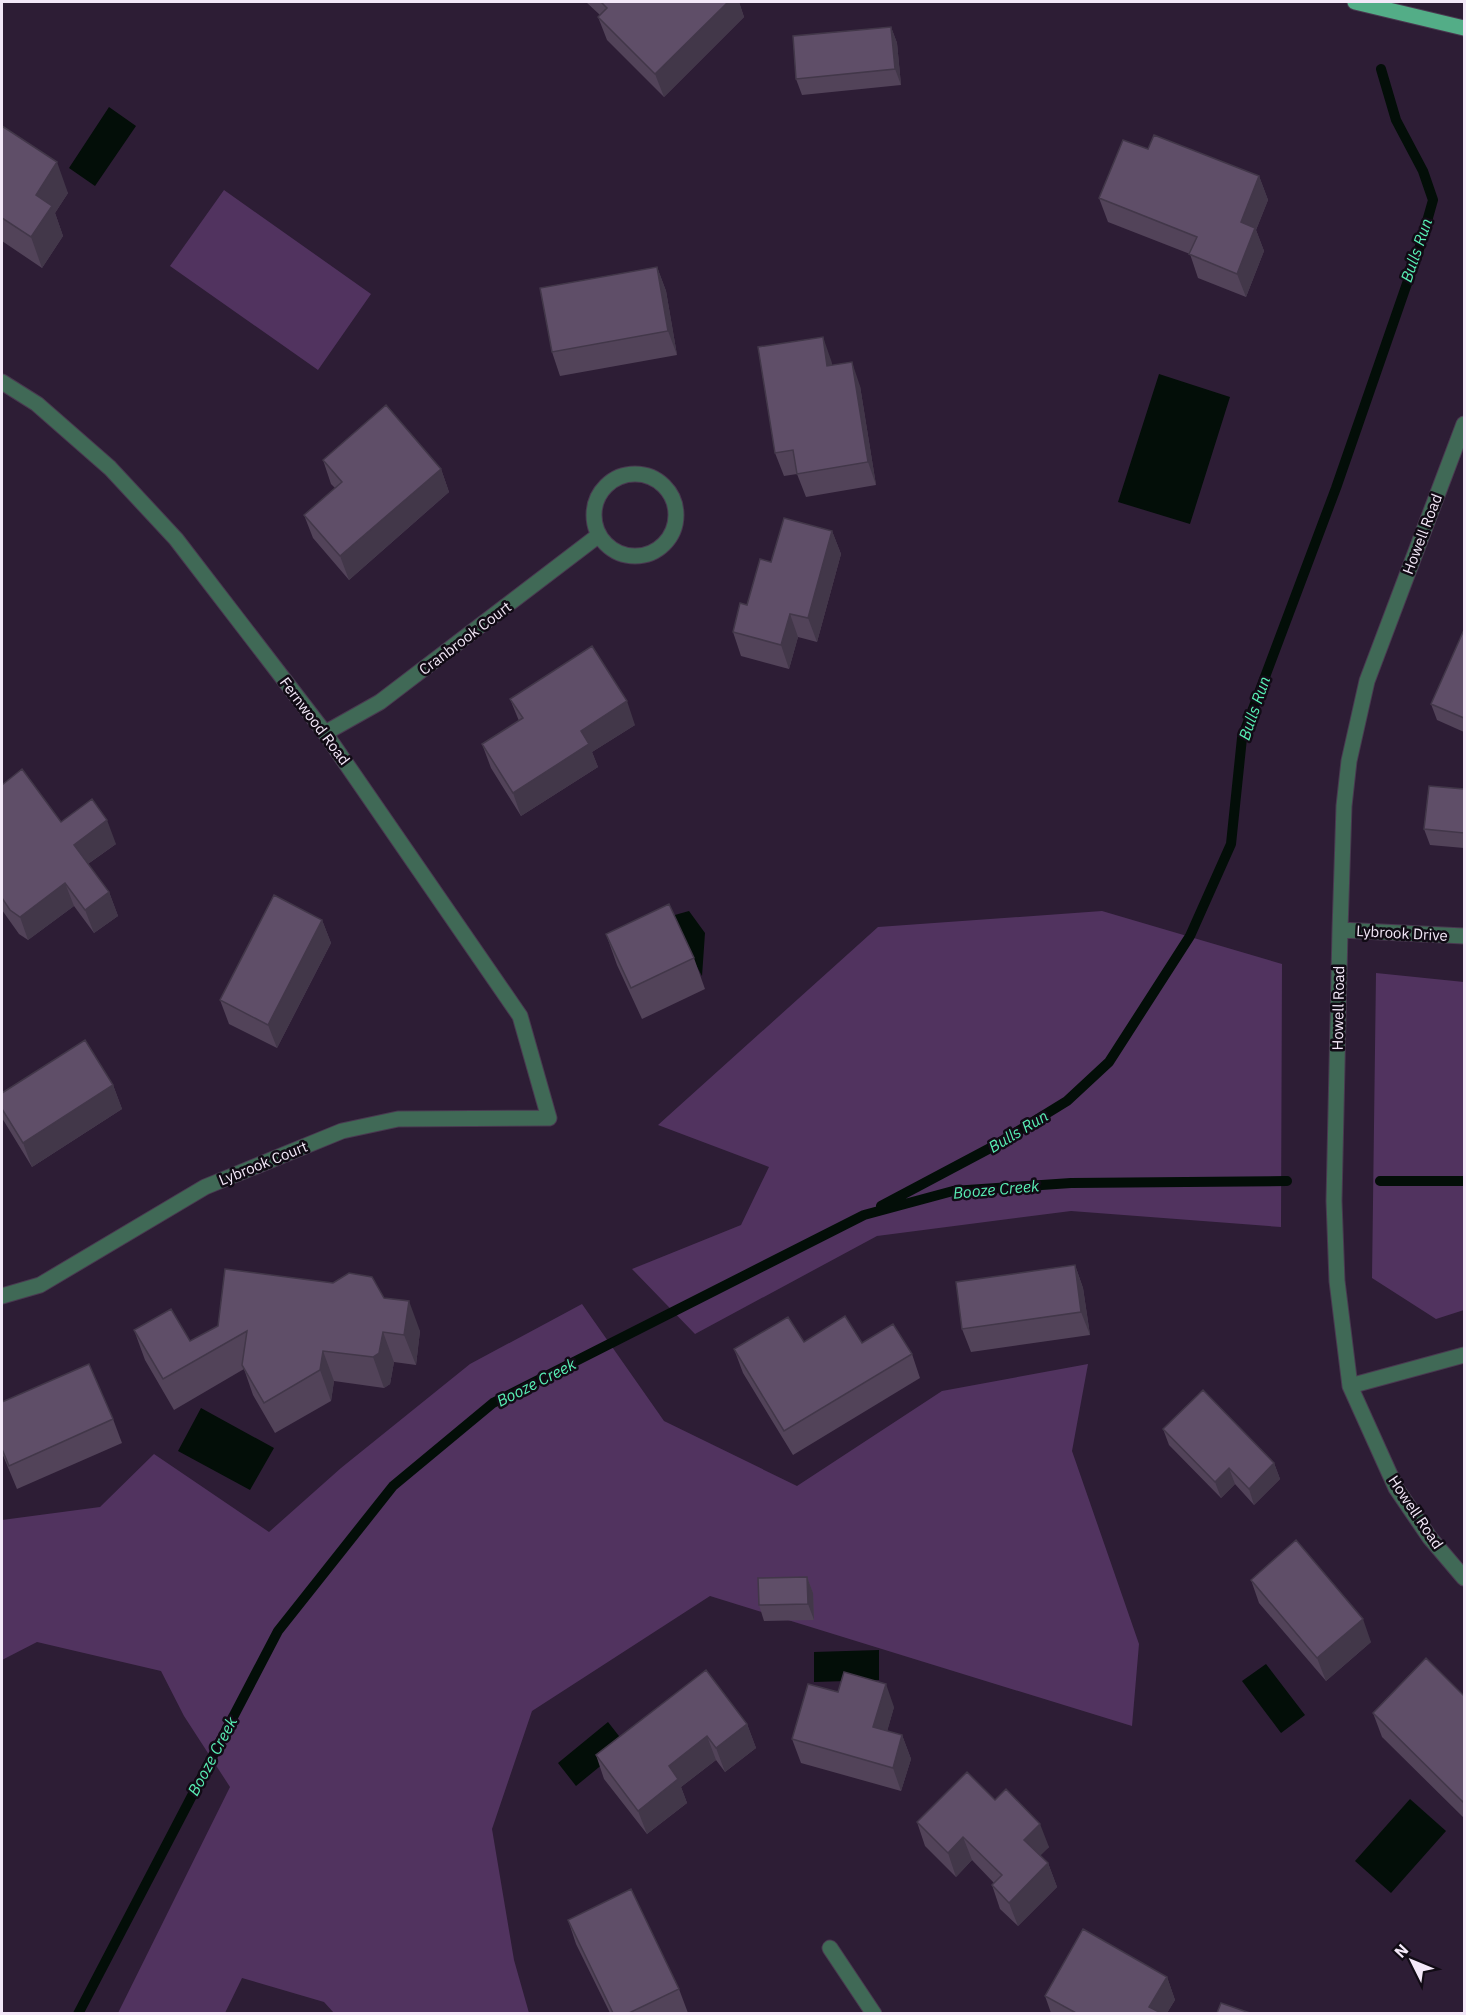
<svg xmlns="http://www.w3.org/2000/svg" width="1466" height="2015" font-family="'IBM Plex Sans',sans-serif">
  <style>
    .green { fill: #51335f }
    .water { fill: #030e08 }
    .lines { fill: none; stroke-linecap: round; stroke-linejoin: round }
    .stream { stroke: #030e08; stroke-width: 10 }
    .minor-casing { stroke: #493950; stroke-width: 17 }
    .major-casing { stroke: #493950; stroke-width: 17 }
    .minor { stroke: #406956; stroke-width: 15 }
    .major { stroke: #53ad87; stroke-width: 15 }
    .wall { fill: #524359 }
    .shaded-wall { fill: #423749 }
    .building { fill: #5f4e68; stroke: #423749; stroke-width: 1.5 }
    .labels { text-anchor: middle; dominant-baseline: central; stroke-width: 5; stroke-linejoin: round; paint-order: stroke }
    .street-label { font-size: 15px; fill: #f3e8f8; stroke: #110b15 }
    .water-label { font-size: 16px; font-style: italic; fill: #58eeb4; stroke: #110b15 }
  </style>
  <rect width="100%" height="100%" fill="#2d1d35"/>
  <path class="green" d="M224,190L371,294L318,370L170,266Z
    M1102,911L1282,964L1281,1227L1071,1211L877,1236L695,1334L632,1269L741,1225L769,1167L658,1125L878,927Z
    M1376,973L1464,982V1310L1436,1319L1372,1278Z
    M582,1304L664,1421L797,1486L942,1391L1088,1364L1072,1451L1139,1644L1132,1726L710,1596L532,1711L492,1829L514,1960L529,2013H334L324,2002L242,1978L225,2013H118L230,1787L184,1716L161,1671L37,1642L2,1660V1520L100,1507L154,1454L269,1532L341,1468L470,1364Z"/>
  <path class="water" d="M109,107L136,126L95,186L69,168Z
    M1159,374L1230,397L1190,524L1118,502Z
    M689,911L705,933L702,976L680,935L643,924Z
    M201,1408L274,1448L250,1490L178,1451Z
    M879,1650V1680L814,1682V1652Z
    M1266,1664L1305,1715L1281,1733L1242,1681Z
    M608,1722L626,1745L576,1786L558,1763Z
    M1410,1799L1446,1831L1391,1893L1355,1861Z"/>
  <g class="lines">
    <path class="stream" d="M1380,1181H1464
      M881,1206L994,1146L1067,1101L1109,1062L1190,936L1231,844L1242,738L1336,488L1420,246L1433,200L1423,171L1396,120L1381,69
      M78,2014L278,1631L393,1486L493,1403L864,1215L953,1191L1071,1183L1287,1181"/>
    <defs>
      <path id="minor" d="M2,382L37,404L110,468L176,539L325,733L520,1016L549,1118L398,1119L342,1131L205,1187L40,1285L2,1296
        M1464,424L1367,681L1349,761L1344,806L1340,930L1334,1201L1337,1281L1350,1386L1396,1488L1430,1538L1464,1578
        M594 515a41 41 0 1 1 82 0a41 41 0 1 1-82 0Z
        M325,733L380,702L599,535
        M1340,930L1464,936
        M1350,1386L1464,1355
        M830,1948L874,2014"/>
      <path id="major" d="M1355,2L1464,28"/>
    </defs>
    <use href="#minor" class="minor-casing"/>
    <use href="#major" class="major-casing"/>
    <use href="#minor" class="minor"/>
    <use href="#major" class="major"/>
  </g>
  <path class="wall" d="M586,2H739L744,17L664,97L607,40L598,17L600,15Z
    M891,27L897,43L901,85L802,95L796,79Z
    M2,126L68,193L55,213L63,236L42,268L2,241Z
    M1148,149L1259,176L1268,200L1256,230L1264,251L1246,297L1198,278L1190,254L1108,222L1099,198Z
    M657,267L666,291L677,355L560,376L552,352Z
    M831,360L832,366L860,386L876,485L806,497L797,474L784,476L775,453Z
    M323,460L441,469L449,492L349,580L313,538L304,515L335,488L331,484Z
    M832,531L841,554L817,642L798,637L789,669L741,656L733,632L771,562Z
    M1464,633V732L1437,720L1431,704Z
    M510,699L635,725L592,752L598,767L521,816L491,768L482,744L519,721Z
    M2,785L61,822L116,844L88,864L109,892L118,916L94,933L74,906L28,940L19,934L2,910Z
    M1464,789V848L1430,845L1424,829Z
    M322,920L331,943L277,1048L229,1024L220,1000Z
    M606,934L694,958L705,989L642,1019L617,965Z
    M113,1085L122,1109L32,1167L2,1118V1093Z
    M1075,1265L1083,1288L1090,1335L971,1352L962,1329Z
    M384,1298L420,1331L416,1365L394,1362L390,1384L384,1388L334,1381L331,1401L275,1433L253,1395L244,1369L174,1410L145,1360L134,1330L190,1341Z
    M804,1342L862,1343L912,1354L920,1378L793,1455L743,1373L734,1349Z
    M2,1402L113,1419L122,1443L17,1489L2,1453Z
    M1163,1429L1274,1463L1280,1479L1254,1505L1235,1484L1221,1498L1169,1445Z
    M807,1577L813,1593L814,1620L764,1621L759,1605Z
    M1251,1580L1371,1642L1326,1681L1259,1603Z
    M1464,1696V1818L1382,1737L1373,1713Z
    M894,1707L887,1731L902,1735L911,1759L901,1791L801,1763L792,1739Z
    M747,1724L756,1748L725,1772L716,1760L681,1787L687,1803L647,1834L604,1779L596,1755Z
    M995,1800L1049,1847L1040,1855L1048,1863L1057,1887L1018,1926L1000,1909L992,1885L994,1883L972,1860L956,1877L925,1846L917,1822Z
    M568,1920L679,1989L688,2013H610L576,1944Z
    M1167,1977L1175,2000L1167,2013H1051L1045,1996Z"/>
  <path class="shaded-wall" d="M728,2H739L744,17L664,97L655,74Z
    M891,27L897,43L901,85L895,69Z
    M57,162L68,193L55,213L63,236L42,268L31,237L36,195Z
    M1259,176L1268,200L1256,230L1264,251L1246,297L1237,274L1241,222Z
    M657,267L666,291L677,355L668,331Z
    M823,337L831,360L836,390L827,366Z
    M852,362L860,386L876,485L868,462Z
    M441,469L449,492L349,580L340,556Z
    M832,531L841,554L817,642L808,618Z
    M790,614L798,637L789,669L781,645Z
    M627,701L635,725L592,752L598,767L521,816L513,793L581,731Z
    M107,820L116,844L82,868L74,845Z
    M65,883L74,906L28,940L20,917Z
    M109,892L118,916L94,933L85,910Z
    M322,920L331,943L277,1048L268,1025Z
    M113,1085L122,1109L32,1167L23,1143Z
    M1075,1265L1083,1288L1090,1335L1081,1312Z
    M409,1301L420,1331L416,1365L404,1335Z
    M383,1332L394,1362L390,1384L384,1388L373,1357Z
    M323,1351L334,1381L331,1401L320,1370Z
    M1274,1463L1280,1479L1254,1505L1249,1489Z
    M1229,1468L1235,1484L1221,1498L1215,1482Z
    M807,1577L813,1593L814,1620L808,1604Z
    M1363,1619L1371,1642L1326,1681L1317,1658Z
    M886,1684L894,1707L882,1750L873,1727Z
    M747,1724L756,1748L725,1772L716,1748Z
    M902,1735L911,1759L901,1791L893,1768Z
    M707,1736L716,1760L681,1787L687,1803L647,1834L638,1811L669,1766Z
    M1040,1824L1049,1847L1033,1863L1024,1840Z
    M963,1837L972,1860L956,1877L948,1853Z
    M1048,1863L1057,1887L1018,1926L1009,1903Z
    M1167,1977L1175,2000L1167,2013H1152L1149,2007Z"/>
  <path class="building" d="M601,2H728L655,74L598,17L607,8Z
    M891,27L895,69L796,79L793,36Z
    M2,126L57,162L36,195L52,206L31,237L2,218Z
    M1154,135L1259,176L1241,222L1255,228L1237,274L1189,254L1197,237L1099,198L1123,140L1148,149Z
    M657,267L668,331L552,352L540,288Z
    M823,337L827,366L852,362L868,462L797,474L793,450L775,453L758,347Z
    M386,405L441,469L340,556L304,515L342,482L323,460Z
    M784,518L832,531L808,618L790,614L781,645L733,632L740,603L747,605L760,559L771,562Z
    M1463,632L1464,633V718L1431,704Z
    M592,646L627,701L581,731L589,744L513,793L482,744L523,718L510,699Z
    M22,769L61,822L92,799L107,820L74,845L109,892L85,910L65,883L20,917L10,910L2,898V785Z
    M1429,786L1464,789V833L1424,829Z
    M274,895L322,920L268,1025L220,1000Z
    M669,904L694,958L631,988L606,934Z
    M85,1040L113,1085L23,1143L2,1109V1093Z
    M1075,1265L1081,1312L962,1329L956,1282Z
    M225,1269L333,1283L349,1273L372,1277L384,1298L409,1301L404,1335L383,1332L379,1353L373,1357L323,1351L320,1370L264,1403L242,1365L247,1331L163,1379L134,1330L171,1309L190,1341L218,1326Z
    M845,1316L862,1343L893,1324L912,1354L784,1431L734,1349L788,1317L804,1342Z
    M89,1364L113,1419L9,1466L2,1449V1402Z
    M1203,1390L1274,1463L1249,1489L1229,1468L1215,1482L1163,1429Z
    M1296,1540L1363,1619L1317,1658L1251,1580Z
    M807,1577L808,1604L759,1605L758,1578Z
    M1426,1658L1464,1696V1800L1463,1802L1373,1713Z
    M706,1670L747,1724L716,1748L707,1736L669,1766L678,1779L638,1811L596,1755Z
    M844,1672L886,1684L873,1727L902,1735L893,1768L792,1739L808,1684L838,1692Z
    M967,1772L995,1800L1006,1789L1040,1824L1024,1840L1048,1863L1009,1903L992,1885L1002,1875L963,1837L948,1853L917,1822Z
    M631,1889L679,1989L629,2013H613L568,1920Z
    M1083,1929L1167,1977L1149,2007L1161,2013H1076L1045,1996Z
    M1221,2003L1250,2013H1217Z"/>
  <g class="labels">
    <g class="street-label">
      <text transform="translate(1422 534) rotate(-69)">Howell Road</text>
      <text transform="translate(465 638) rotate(-37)">Cranbrook Court</text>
      <text transform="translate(315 721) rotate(53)">Fernwood Road</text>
      <text transform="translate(1402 933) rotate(3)">Lybrook Drive</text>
      <text transform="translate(1338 1008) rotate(-89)">Howell Road</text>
      <text transform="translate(263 1163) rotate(-22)">Lybrook Court</text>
      <text transform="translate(1416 1512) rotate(56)">Howell Road</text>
    </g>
    <g class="water-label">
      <text transform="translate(1416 250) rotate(-71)">Bulls Run</text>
      <text transform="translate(1254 708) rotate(-71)">Bulls Run</text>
      <text transform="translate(1018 1131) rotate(-31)">Bulls Run</text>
      <text transform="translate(996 1189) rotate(-5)">Booze Creek</text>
      <text transform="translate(536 1382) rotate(-27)">Booze Creek</text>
      <text transform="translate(212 1756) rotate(-62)">Booze Creek</text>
    </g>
  </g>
  <rect width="1466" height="2015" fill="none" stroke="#f3e8f8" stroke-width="6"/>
  <g transform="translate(1412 1961) rotate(313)" stroke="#110b15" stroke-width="4.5" paint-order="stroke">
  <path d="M0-4.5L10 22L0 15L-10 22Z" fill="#f3e8f8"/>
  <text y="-9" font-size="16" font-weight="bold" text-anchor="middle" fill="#f3e8f8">N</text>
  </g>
</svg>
